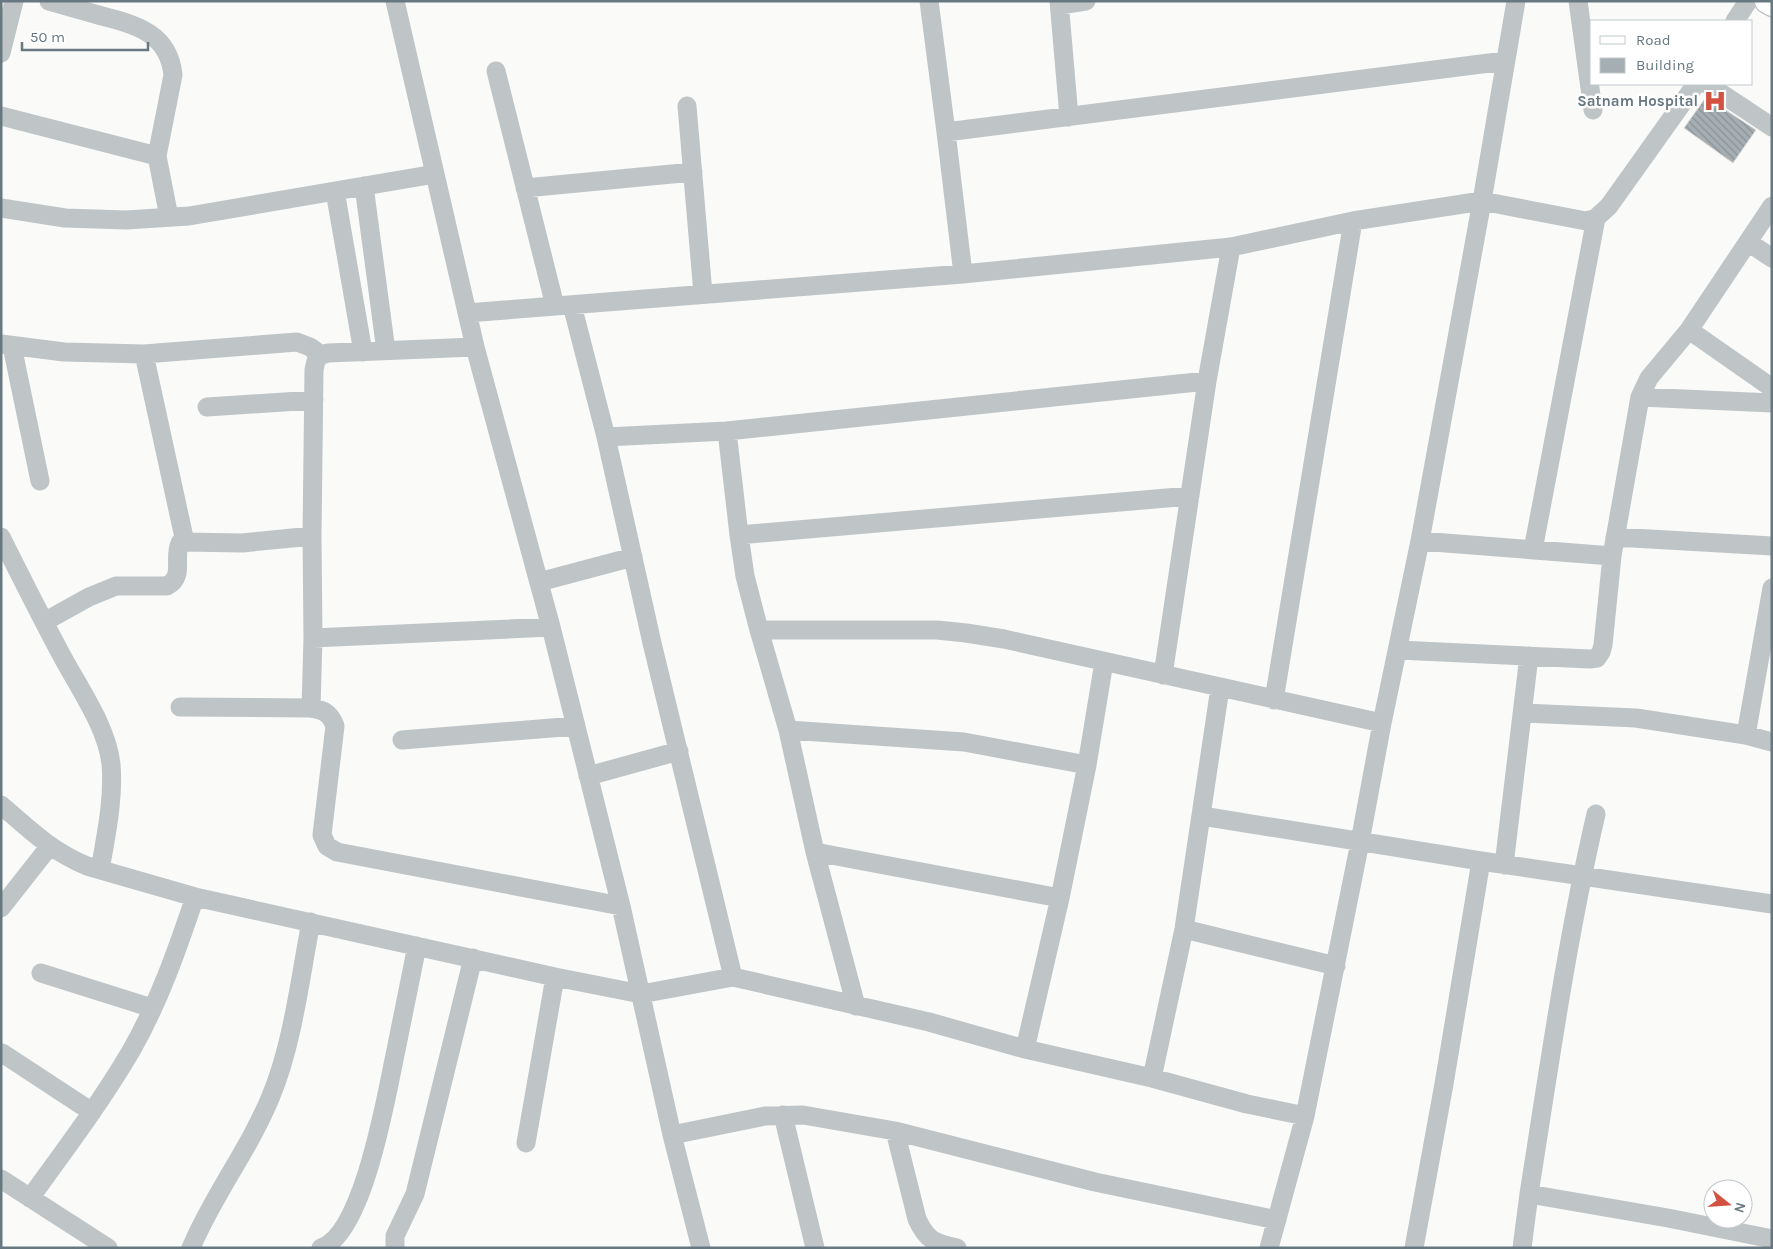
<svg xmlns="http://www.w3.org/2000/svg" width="1773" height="1249" font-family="Karla,sans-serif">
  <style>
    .building { fill: url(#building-back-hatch); stroke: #dcdcda }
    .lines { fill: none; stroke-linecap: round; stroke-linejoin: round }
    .major-casing { stroke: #b3b9bc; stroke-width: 26 }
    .minor { stroke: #bfc4c7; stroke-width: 19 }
    .major { stroke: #fff; stroke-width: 24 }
    .labels { text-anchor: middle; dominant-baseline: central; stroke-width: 5; stroke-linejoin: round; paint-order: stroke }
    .poi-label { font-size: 15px; font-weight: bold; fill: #677880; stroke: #fff; text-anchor: end }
  </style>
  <defs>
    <pattern id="building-back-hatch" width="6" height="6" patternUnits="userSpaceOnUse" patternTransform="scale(1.25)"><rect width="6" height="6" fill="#a5aeb2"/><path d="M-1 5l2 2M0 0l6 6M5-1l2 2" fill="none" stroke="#8a9296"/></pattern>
  </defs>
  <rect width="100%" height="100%" fill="#fafaf8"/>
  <path class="building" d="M1706,97L1756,130L1733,163L1684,128Z"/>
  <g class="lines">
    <defs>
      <path id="major" d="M1767,1L1772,4"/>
    </defs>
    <use href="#major" class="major-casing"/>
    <path class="minor" d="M49,1C67,6 84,11 102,16C137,25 169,34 173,75L157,156L169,217
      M395,1L475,347L551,627L621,906L672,1135L701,1248
      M929,1L946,132L963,274
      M1059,1L1069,117
      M1578,1L1593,110
      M1060,5L1086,1
      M1735,21L1748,1
      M1,53L14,1
      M496,71L555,306
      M1707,84L1772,127
      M687,106L703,294
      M1,116L157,156
      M946,132L1505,61
      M364,186L386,351
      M525,188L693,172
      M335,191L363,352
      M1,208L65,218L126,220L189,216L435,174
      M1748,242L1772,258
      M572,305L606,437L652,643L733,977
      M467,313L963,274L1231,247L1353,221L1482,201L1586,221L1596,218L1609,206L1696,84
      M1689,330L1772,388
      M1,344L64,352L144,354L297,342L310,347L321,355
      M12,346L40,481
      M475,347L328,353L321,355L316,361L314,370L312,536L313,638L551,627
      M144,354L185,542
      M1640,397L1649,378L1689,330L1772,206
      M207,407L314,400
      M727,431L739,535L745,576L759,630L788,730L815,852L856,1006
      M606,437L727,431L1207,381
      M739,535L1190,496
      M1,537C21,577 41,617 62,656C79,688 107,727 111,764C114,799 106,835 100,870
      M1615,537L1772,546
      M1420,541L1612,556
      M1533,550L1596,218
      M539,582L633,557
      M44,622L89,597L116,586H167C185,577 173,558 180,543L185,542L242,543L312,536
      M759,630H937L966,633L1004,639L1382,723
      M1398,650L1590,659L1597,658L1601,652L1603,645L1612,556L1640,397L1772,403
      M1163,675L1207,381L1231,247
      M1274,700L1353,221
      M180,707L311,708C324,710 330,713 335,726L322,835L327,846L337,852L621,906
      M311,708L313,638
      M1522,713L1636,718L1746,735L1772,742
      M788,730L964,742L1087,765
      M1746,735L1772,588
      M402,740L576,726
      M588,776L679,751
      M1,805C30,830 51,851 87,866L195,897L555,977L641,994L733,977L929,1022L1025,1049L1152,1078L1247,1104L1305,1116L1269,1248
      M1202,816L1481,861L1772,904
      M815,852L1060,898
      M1504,865L1529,656
      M1,908L49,847
      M1184,929L1336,966
      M41,973L152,1008
      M1025,1049L1060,898L1087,765L1104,662
      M2,1053L92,1112
      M1152,1078L1184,929L1220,688
      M783,1115L815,1248
      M1305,1116L1360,842L1382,723L1420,541L1482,201L1516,1
      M895,1131L917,1219C927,1241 935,1243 957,1248
      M672,1135L765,1116L803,1115L895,1131L1095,1182L1277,1220
      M526,1143L555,977
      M1,1179L108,1248
      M1529,1194C1549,1067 1567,939 1596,814
      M30,1198C65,1150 101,1102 131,1051C159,1002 177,950 195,897
      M191,1248C213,1195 249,1150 271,1096C293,1043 300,978 311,922
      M321,1248C364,1234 387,1092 396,1050C403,1016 410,981 417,946
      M395,1248V1236L415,1194L473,958
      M1414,1248L1444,1084L1481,861
      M1522,1248L1529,1194L1668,1218L1772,1239"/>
    <use href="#major" class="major"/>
  </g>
  <defs>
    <symbol id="hospital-bare" viewBox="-9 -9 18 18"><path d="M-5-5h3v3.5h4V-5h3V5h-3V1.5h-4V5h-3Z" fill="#d25140" stroke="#fff" stroke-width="2.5" paint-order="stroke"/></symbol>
  </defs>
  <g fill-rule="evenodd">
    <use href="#hospital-bare" x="1699" y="85" width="32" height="32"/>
  </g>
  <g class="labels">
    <g class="poi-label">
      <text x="1698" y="101">Satnam Hospital</text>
    </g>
  </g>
  <rect width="1773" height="1249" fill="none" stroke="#677880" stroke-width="5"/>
  <rect x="1590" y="20" width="162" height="65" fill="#ffffff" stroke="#c2c9cc"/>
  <rect x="1600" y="36" width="25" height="8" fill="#ffffff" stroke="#c2c9cc"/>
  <text x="1636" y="45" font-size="15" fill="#677880">Road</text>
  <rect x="1600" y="58" width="25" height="15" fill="#a5aeb2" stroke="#c2c9cc"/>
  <text x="1636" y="70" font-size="15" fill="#677880">Building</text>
  <g transform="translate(1728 1204) rotate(107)"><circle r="24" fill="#ffffff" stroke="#c2c9cc"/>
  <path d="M0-4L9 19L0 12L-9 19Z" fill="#d25140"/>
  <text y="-8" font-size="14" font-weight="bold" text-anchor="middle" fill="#677880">N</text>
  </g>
  <path d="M22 42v8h126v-8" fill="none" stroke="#677880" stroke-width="2.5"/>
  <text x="30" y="42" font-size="15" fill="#677880" stroke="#ffffff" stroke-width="4" paint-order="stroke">50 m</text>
</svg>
